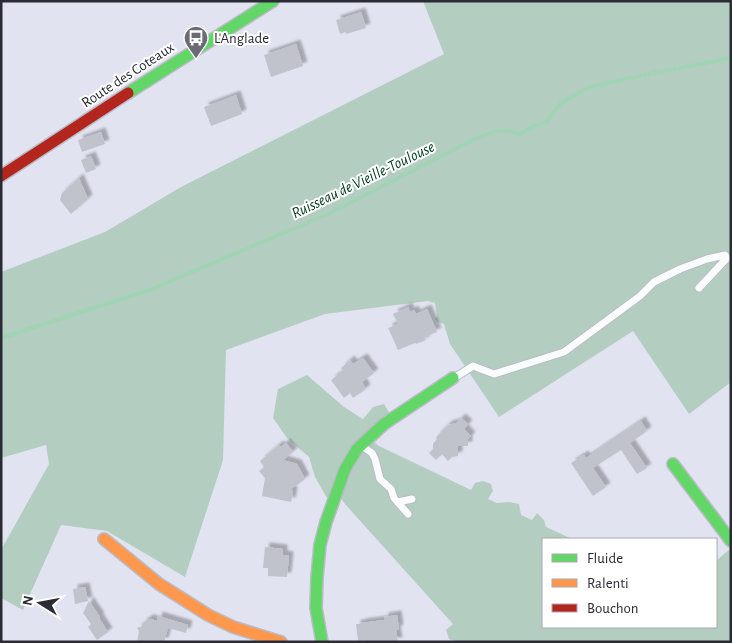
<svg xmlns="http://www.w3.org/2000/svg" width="732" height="643" font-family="'Alegreya Sans',sans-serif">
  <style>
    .green { fill: #b3cec1 }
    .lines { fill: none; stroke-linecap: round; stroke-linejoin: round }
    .stream { stroke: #a1d4b5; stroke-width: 4 }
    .building { fill: #c0c2cc; filter: url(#shadow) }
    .lane-casing { stroke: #b9bbc6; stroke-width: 9 }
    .fast-casing { stroke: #b9bbc6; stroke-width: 14 }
    .slow-casing { stroke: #b9bbc6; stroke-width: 14 }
    .jam-casing { stroke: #b9bbc6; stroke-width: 14 }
    .path { stroke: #c5c6ca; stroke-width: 2; stroke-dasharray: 1 4; stroke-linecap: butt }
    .lane { stroke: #fafbfd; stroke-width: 7 }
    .fast { stroke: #63d668; stroke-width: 11 }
    .slow { stroke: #ff974d; stroke-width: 11 }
    .jam { stroke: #b3261e; stroke-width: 11 }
    .labels { text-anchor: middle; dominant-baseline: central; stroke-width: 4; stroke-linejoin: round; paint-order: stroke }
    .poi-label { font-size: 15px; fill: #2a2b35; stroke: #fff; text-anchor: start }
    .street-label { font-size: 15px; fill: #2a2b35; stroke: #fff }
    .water-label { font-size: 16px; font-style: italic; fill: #074121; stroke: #fff }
  </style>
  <defs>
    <filter id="shadow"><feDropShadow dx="4.5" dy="-4.5" stdDeviation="1" flood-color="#0004"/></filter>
  </defs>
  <rect width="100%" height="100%" fill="#e1e3f0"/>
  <path class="green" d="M423,1H731V382L689,414L633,331L499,417L450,344L444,324L438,322L435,319L437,316L435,303L428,301L325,314L226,350L223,460L185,577L107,531L61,525L23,610L1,598V550L49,464L46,445L1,458V272L105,232L181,187L444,54Z
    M307,375L344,407L363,419L373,407L384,404L390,414L365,435L379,446L471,490L475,483L483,481L491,484L493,491L488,499L497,503L509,502L519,504L521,515L532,520L537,513L544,520L546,527L572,539H543V627H716V561L731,548V642H457L449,639L446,630L453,624L345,504L334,489L327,498L315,477L309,457L287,438L273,418L278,389Z"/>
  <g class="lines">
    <path class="stream" d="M1,338L152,289L328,214L469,142C487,134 501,126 520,134L535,125L547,122L552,114L561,103L589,87L629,78L731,58"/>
  </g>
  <path class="building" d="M361,12L366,28L346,34V32L340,34L336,20Z
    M296,44L303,66L271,77L264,55Z
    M236,95L242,114L211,126L204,107Z
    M101,132L105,144L82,152L78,140Z
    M91,156L96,169L86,173L81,160Z
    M79,178L88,199L71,214L60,200L62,193Z
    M408,307L410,312L414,310L416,314L427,309L437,332L424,337L426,340L416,344L415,343L398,350L388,328L398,324L393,314Z
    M363,358L374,373L362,382L366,389L353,398L350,393L344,398L331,380L343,371L341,368L350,360L353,364Z
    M461,418L468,424L464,429L471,436L468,439V446H458V456L452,457L448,461L442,454L436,460L429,453L433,449V444L437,439L436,437L448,425L456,423Z
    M641,421L647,431L630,443L647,468L637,474L621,450L593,468L606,487L593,496L571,463L584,455L586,458Z
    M286,443L293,452L283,460L297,464L305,479L291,489L293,492L291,502L262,496L265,478L259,471L264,467L260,461L279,445L281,447Z
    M265,547L283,549V555L289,556L287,577L268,576V568H263Z
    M85,587L88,601L75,604L73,589Z
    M89,601L100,617L99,618L108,632L97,640L88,627L91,624L83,613Z
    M397,615L399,629L396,630L398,642H366L365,640L358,641L356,624H361V623L384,620V617Z
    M158,616L188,625L186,633L168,628L164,642H137L139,631L137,628L142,626V624L148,619H150L157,621Z"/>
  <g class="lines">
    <defs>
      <path id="lane" d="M454,378L473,366L494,374L564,352L640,296L654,282L680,269L707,259L725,255L727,258L699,288
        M362,446L372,453L375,459L380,479L391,489L394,498L408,514
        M398,502L412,499"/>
      <path id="fast" d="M128,93L273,1
        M673,464L731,541
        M322,642L316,608L317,577L320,545L326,522L345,469L357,449L384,424L453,378"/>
      <path id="slow" d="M104,539L159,584L208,615L233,627L281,642"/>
      <path id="jam" d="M1,176L128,93"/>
    </defs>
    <use href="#lane" class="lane-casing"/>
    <use href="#fast" class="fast-casing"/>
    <use href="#slow" class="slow-casing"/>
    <use href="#jam" class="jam-casing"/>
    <path class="path" d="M1,323L164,263L218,251L240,247L259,249L271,246L284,233L297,225L345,212L366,198L500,130L506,123L508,114L507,112V106L512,101L525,97L539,100L590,85L625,76L731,64"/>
    <use href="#lane" class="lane"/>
    <use href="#fast" class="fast"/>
    <use href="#slow" class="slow"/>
    <use href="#jam" class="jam"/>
  </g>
  <defs>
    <symbol id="bus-pin" viewBox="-11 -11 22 30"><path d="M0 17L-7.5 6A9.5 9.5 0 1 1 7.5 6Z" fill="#6a6b76" stroke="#fff"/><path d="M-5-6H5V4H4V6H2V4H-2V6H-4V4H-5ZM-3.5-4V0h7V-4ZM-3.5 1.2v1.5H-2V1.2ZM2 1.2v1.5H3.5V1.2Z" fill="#fff"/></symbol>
  </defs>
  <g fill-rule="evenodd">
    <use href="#bus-pin" x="182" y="24" width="28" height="38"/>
  </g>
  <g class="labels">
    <g class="poi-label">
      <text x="214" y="38">L'Anglade</text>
    </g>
    <g class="street-label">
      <text transform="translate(128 75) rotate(-33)">Route des Coteaux</text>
    </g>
    <g class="water-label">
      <text transform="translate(363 180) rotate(-26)">Ruisseau de Vieille-Toulouse</text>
    </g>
  </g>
  <rect width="732" height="643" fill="none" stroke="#2a2b35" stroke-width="5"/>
  <rect x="542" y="538" width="175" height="90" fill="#ffffff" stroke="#aaaaae"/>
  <rect x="552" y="554" width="25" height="8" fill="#63d668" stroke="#aaaaae"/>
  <text x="587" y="563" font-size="15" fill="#2a2b35">Fluide</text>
  <rect x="552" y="579" width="25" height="8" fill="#ff974d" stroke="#aaaaae"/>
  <text x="587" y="588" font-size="15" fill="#2a2b35">Ralenti</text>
  <rect x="552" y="604" width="25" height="8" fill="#b3261e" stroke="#aaaaae"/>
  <text x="587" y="613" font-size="15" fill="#2a2b35">Bouchon</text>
  <g transform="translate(40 603) rotate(281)" stroke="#ffffff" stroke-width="4" paint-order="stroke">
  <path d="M0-4L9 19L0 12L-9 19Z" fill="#2a2b35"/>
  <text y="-8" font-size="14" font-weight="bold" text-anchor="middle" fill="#2a2b35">N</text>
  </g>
</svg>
